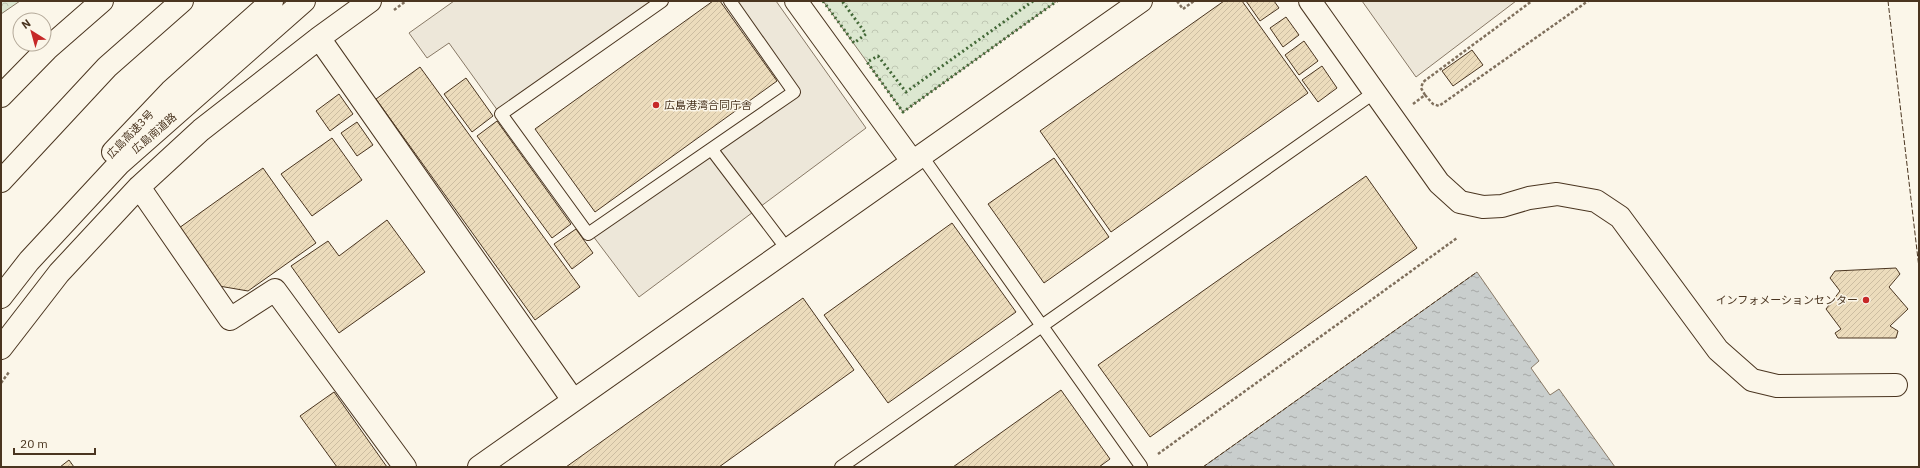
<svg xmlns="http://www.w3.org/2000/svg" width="1920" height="468" font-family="'IBM Plex Sans','Noto Sans JP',sans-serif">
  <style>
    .park { fill: url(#park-crowns); stroke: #887966 }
    .parking { fill: #ede7d9; stroke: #887966 }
    .water { fill: url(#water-ripples); stroke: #887966 }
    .building { fill: url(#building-hatch); stroke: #4a3520 }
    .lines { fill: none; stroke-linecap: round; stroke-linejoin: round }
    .lane-casing { stroke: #4a3520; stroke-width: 14 }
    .street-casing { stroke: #4a3520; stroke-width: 24 }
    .secondary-casing { stroke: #4a3520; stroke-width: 24 }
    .highway-casing { stroke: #4a3520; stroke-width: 24 }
    .path { stroke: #7f6f5c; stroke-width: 2.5; stroke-dasharray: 3 2; stroke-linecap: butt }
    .lane { stroke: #fbf6e9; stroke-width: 12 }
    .street { stroke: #fbf6e9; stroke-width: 22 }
    .secondary { stroke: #fbf6e9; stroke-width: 22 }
    .highway { stroke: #fbf6e9; stroke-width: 22 }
    .hedge { stroke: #436837; stroke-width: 3; stroke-dasharray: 2 3; stroke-linecap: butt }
    .fence { stroke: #4a3520; stroke-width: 1; stroke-dasharray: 5 2; stroke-linecap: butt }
    .poi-dot { fill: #c62828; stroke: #fbf6e9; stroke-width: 1.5 }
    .labels { text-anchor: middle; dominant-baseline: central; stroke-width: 3; stroke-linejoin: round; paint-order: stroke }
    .poi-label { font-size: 11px; fill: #4a3520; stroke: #fbf6e9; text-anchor: start }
    .street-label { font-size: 11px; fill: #4a3520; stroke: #fbf6e9 }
  </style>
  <defs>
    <pattern id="park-crowns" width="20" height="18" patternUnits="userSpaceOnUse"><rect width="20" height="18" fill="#dce7d0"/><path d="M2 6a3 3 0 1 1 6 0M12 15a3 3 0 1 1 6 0" fill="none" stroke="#bec7b2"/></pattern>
    <pattern id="water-ripples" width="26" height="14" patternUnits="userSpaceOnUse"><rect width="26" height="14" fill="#c9cecd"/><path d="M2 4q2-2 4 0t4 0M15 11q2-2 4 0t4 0" fill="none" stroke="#a5a8a6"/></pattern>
    <pattern id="building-hatch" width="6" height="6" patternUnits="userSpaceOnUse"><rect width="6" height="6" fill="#ecdcbc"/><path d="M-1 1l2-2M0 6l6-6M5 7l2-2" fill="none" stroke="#ccbda1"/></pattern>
  </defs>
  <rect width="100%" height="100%" fill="#fbf6e9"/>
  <path class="park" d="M1,1H20L1,14Z
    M823,1H1057L903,112Z"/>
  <path class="parking" d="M454,1H653L498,111L449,43L427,58L409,33Z
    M727,1H776L866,128L639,297L593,236L792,94Z
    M1362,1H1516L1416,77Z"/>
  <path class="water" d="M1477,272L1539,361L1531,368L1550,395L1559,389L1615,467H1203Z"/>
  <path class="building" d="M713,1H720L777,81L595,212L535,129Z
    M1224,1H1242L1308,93L1111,232L1040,131Z
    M1246,1H1274L1279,8L1260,21Z
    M1286,17L1299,35L1283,47L1270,28Z
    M1304,41L1318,61L1299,75L1285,55Z
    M1472,50L1483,65L1453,86L1442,71Z
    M1322,66L1337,88L1318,102L1302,80Z
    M420,67L580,287L535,320L376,99Z
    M466,78L493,116L472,132L444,94Z
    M339,94L353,114L330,131L316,111Z
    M497,121L571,224L552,238L477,136Z
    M357,122L373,145L357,156L341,133Z
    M332,138L362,180L312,216L281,174Z
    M1054,158L1109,237L1044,283L988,204Z
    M263,168L316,243L248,291L219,286L179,228Z
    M1366,176L1417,248L1150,437L1098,365Z
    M387,220L425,272L339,333L291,266L328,241L339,256Z
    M952,223L1016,312L888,403L824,315Z
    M576,229L593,253L572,269L554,244Z
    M1896,268L1900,274L1889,287L1908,309L1890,326L1898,331L1896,338H1838L1835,333L1841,329L1826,309L1840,291L1830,278L1835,271Z
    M803,298L854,370L719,467H566Z
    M1061,390L1110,459L1099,467H953Z
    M334,392L387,467H337L300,416Z
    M69,460L74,467H60Z"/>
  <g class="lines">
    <defs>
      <path id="lane" d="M662,1L501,114L588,234L794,92L730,1
        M712,150L787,249
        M921,155L1141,466
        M841,467L1375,92"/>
      <path id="street" d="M796,1L912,161
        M319,38L573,400
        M1,96L47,49L102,1
        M139,187L230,319L275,290L405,467
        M1,348L59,273L139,187L201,130L319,38L370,1"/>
      <path id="secondary" d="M1310,1L1439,183L1460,202L1483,207L1502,206L1529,198L1557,194L1596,201L1620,217L1718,350L1752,380L1777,386L1896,385
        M479,467L1141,1"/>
      <path id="highway" d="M113,152L171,91L272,1
        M1,181L107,67L182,1
        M1,297L29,261L119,164L304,1"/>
    </defs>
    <use href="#lane" class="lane-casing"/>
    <use href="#street" class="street-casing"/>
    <use href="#secondary" class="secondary-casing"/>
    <use href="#highway" class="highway-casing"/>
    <path class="path" d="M1177,1L1183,9L1194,1
      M394,10L406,1
      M1425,95L1433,104L1439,106L1588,1
      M1413,104L1425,95L1421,88L1423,82L1532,1
      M1,383L9,372
      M1158,454L1457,238"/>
    <use href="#lane" class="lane"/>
    <use href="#street" class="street"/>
    <use href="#secondary" class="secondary"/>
    <use href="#highway" class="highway"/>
    <path class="hedge" d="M823,1L854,43L866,34L842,1
      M1033,1L906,92L878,56L867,62L903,112L1057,1"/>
    <path class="fence" d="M1888,1L1919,268
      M1203,467L1477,272"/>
  </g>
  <g class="poi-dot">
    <circle cx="656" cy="105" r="4"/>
    <circle cx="1866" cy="300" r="4"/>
  </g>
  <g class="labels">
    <g class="poi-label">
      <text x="664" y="105">広島港湾合同庁舎</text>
      <text x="1858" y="300" text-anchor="end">インフォメーションセンター</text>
    </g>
    <g class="street-label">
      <text transform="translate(154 133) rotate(-41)">広島南道路</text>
      <text transform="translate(130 134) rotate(-46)">広島高速3号</text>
    </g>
  </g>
  <rect width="1920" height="468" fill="none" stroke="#4a3520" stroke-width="4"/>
  <g transform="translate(32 32) rotate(323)"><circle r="19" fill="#fbf6e9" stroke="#b4a999"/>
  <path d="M0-3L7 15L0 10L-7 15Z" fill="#c62828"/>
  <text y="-6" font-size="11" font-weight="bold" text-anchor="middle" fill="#4a3520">N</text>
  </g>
  <path d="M14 448v6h81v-6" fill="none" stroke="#4a3520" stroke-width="2"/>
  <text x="20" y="448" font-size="12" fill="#4a3520" stroke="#fbf6e9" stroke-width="3" paint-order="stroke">20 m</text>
</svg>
